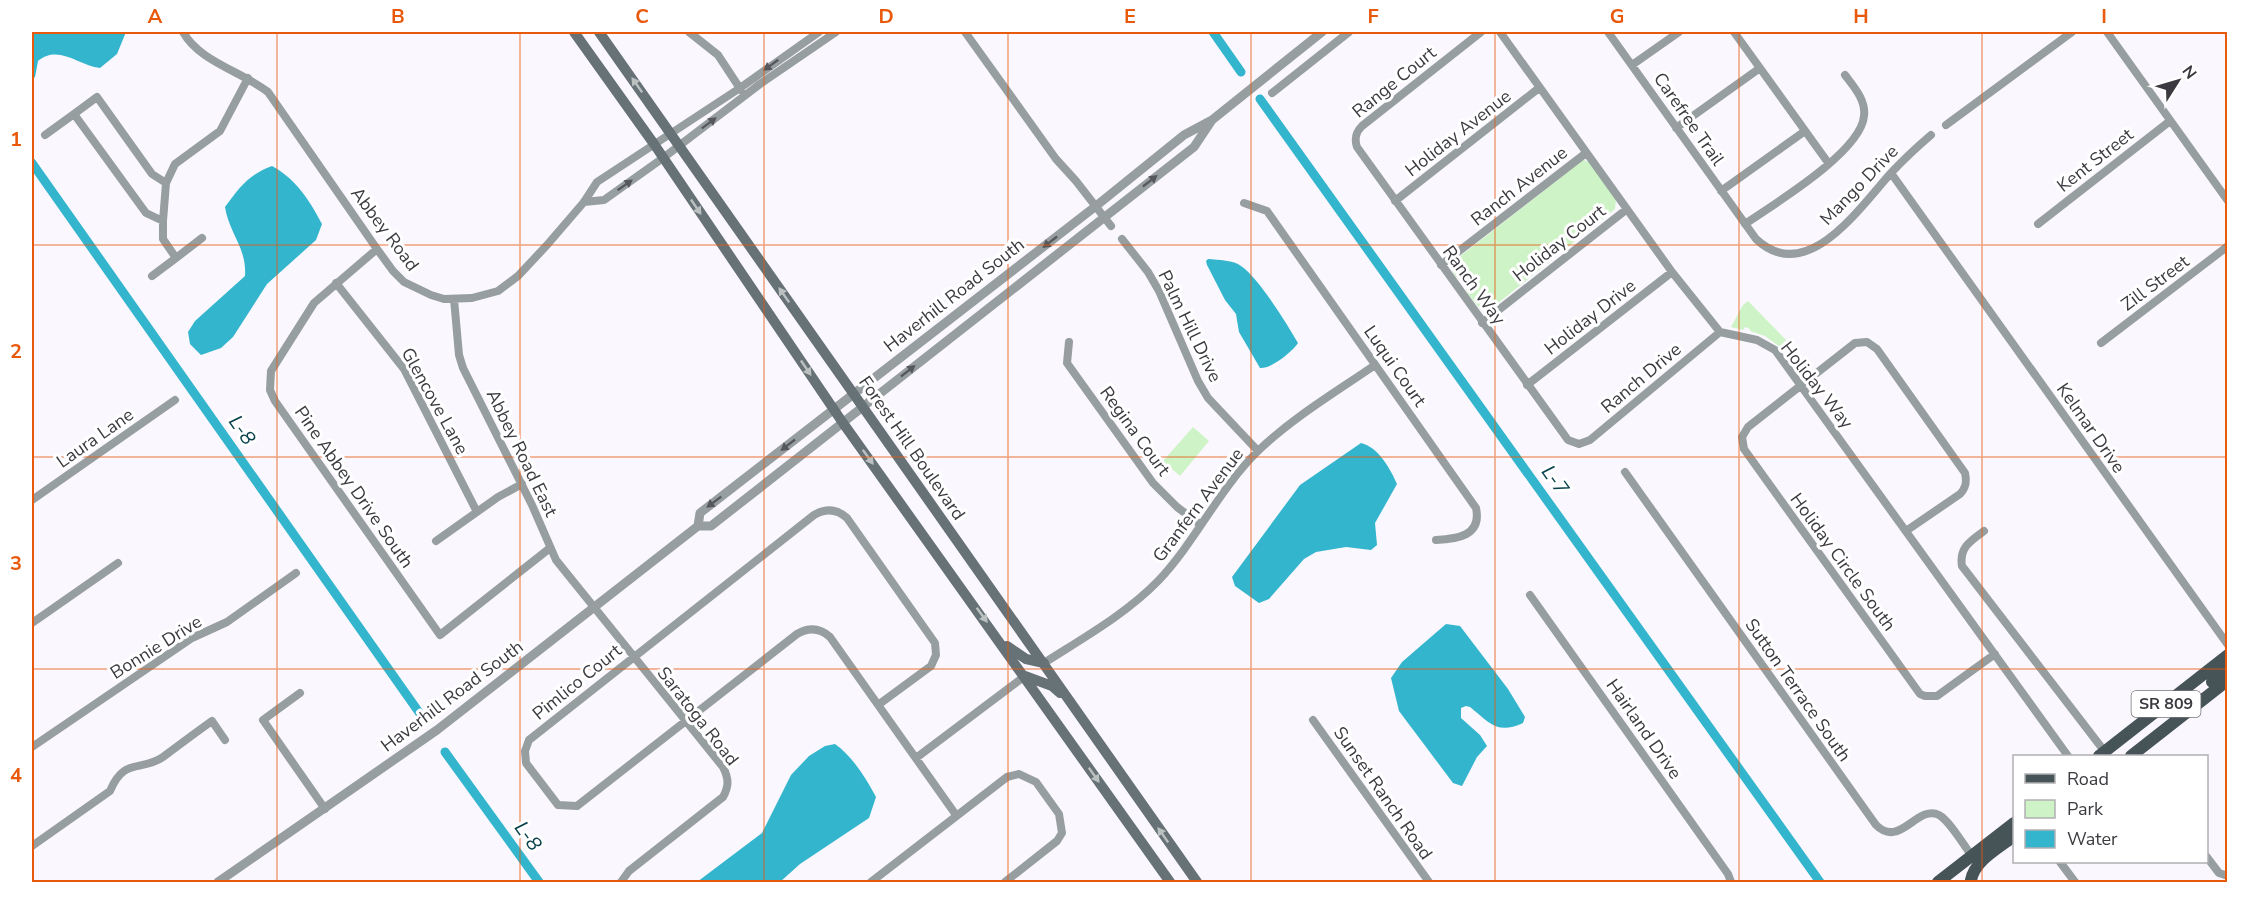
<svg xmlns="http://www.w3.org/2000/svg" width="2259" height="914" font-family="'Nunito Sans',sans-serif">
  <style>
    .green { fill: #cdf3c6 }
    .water { fill: #33b5cd }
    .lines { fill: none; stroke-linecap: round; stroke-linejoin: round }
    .canal { stroke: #33b5cd; stroke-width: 9 }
    .minor { stroke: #969ea0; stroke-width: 8 }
    .tertiary { stroke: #969ea0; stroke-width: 9 }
    .secondary { stroke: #677276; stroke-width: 10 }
    .primary { stroke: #465458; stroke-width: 12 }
    .oneway { fill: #57585d }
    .oneway2 { fill: #bbc0c1 }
    .grid { fill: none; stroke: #e8590c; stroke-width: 1.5; stroke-opacity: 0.55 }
    .labels { text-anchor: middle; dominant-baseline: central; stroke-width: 6; stroke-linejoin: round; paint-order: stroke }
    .shield { fill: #fff; stroke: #767579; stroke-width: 1.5 }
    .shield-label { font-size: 16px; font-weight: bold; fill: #3c3a40 }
    .street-label { font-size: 18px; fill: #3c3a40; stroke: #fff }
    .water-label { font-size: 20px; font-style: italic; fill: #09424c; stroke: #fff }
    .neatline { fill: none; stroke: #e8590c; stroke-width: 2 }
    .grid-label { font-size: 20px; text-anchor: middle; font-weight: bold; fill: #e8590c }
  </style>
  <rect width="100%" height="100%" fill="#faf7fe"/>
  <path class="green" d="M1583,160L1589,162L1616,199L1615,209L1492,308L1488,310L1480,309L1468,294L1464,283C1457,276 1448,274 1454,261Z
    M1748,301L1786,340L1780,347L1765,336L1750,331V329L1745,327L1743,330L1731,327L1743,305Z
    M1193,427L1209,441L1180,476L1163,461Z"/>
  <path class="water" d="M32,32H85L95,34L103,32H126L117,54L100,68C79,66 59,44 38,61L35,77L32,80Z
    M272,166C296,179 310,201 322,224L316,240L267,284L233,337L221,348L201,355L190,344L188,332L195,321L245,276C247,248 229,233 225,207C240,187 248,175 272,166Z
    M1208,259C1218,260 1234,260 1241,266C1258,277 1287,324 1298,343C1292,352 1271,369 1260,368L1239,332L1236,314L1225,300L1207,265L1206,261Z
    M1361,443C1378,447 1390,468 1397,484L1375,523L1377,545L1371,550L1346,547L1316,552L1304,559L1269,599L1259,603L1235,586L1232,577L1300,485Z
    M1446,624L1460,626L1508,689L1525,717L1523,723C1497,735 1490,723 1470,707L1466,706L1461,708V718L1480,735L1487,746L1477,757L1462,786L1453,783L1399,711L1391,678L1402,662Z
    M835,744C853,757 866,778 876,797L869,818L800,864L780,882H697L762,833L791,775L809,756L825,746Z"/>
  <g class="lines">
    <path class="canal" d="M1213,32L1241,72
      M1260,99L1820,882
      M32,163L423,718
      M445,752L539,882"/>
    <path class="minor" d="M183,32C200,62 241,71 268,92L377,249L393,271L404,282L431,295L444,299L472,298L498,291L518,276L547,245L584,202L597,182L740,88L819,32
      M689,32L718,55L741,90
      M965,32L1056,159L1076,181L1111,226
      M1481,32L1362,126C1356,132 1354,138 1357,147L1568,440L1579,444L1590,440L1720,332
      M1500,32L1672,272L1720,332L1757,340L1775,350L1783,361L2068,756
      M1608,32L1756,239C1807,287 1860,207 1891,173C1903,160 1917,147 1931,135
      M1734,32L1829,164
      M2107,32L2228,201
      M1632,65L1679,32
      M1272,93L1349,32
      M1946,125L2072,32
      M1676,128L1760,68
      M45,135L74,114
      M1891,173L2228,645
      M166,183L152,174L97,97L74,114L146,213L163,221L166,183L175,164L220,131L248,78
      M1721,191L1805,131
      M1395,201L1539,88
      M584,202L604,200L663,158L760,84L836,32
      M1244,203L1267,211L1476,508C1482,536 1457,539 1436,540
      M1745,224C1774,204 1861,152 1864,116C1866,100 1854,87 1845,75
      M2038,224L2170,121
      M1122,239L1148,272L1159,291L1198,381L1208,398L1258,451
      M377,249L314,303L271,371L270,390L275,401L440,635L550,548
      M176,258L202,238
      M1441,265L1586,153
      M152,276L176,258L163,239V221
      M336,283L404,369L477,512
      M454,299L459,355L463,368L532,505L556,560L723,767C729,779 729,786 723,797L629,871L621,882
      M1482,323L1627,209
      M1069,342L1067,363L1153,483L1177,507L1201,525
      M2101,343L2228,246
      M1527,385L1672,272
      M1625,472L1876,825C1900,849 1917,804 1939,815C1950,821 1964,846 1972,856
      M32,500L175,400
      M1906,531L1960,494C1966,488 1967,482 1965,473L1877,349L1867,342L1855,343L1748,427L1742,437L1744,449L1920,694L1925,696H1937L1995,654
      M1984,531C1970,541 1959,548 1962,566L2105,752
      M436,541L498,497L522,484
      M1530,595L1728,874L1731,882
      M32,623L118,563
      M1044,663C1083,638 1126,614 1158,581C1196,541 1219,489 1258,451C1292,418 1336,392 1375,365
      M300,693L263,720L325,809
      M878,705L931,666L936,655L935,643L847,518C837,509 826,508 814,515L529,740L525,751L526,763L558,805L577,806L797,634C809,627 820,628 830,637L956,815
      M1313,720L1429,882
      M32,747L192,638L227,622L296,573
      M916,758L1025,676
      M32,846L110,791C124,757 141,772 163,757C179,745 195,733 212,721L225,740
      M2206,856L2219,873L2228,876
      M2060,862L2075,882
      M871,882L1007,777L1019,774L1036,782L1059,814L1062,833L1057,841L1005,882"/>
    <path class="tertiary" d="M698,526L700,513L1096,206L1184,135L1212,120L1322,32
      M218,882L437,730L698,526H711L1194,147L1212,120"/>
    <path class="secondary" d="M574,32L654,144L843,423L1170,882
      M599,32L1197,882
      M1007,646L1026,659L1044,663
      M1025,676L1052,686L1060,693"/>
    <path class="primary" d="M2212,682L2228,670
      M2099,756L2228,655
      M2131,756L2228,680
      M1971,880C1975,860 1999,848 2014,836
      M1938,882L2014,823"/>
  </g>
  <defs><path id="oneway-solid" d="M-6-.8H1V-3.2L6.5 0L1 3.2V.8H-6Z" transform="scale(1.5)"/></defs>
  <g class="oneway">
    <use href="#oneway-solid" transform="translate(771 65) rotate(144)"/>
    <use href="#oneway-solid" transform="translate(709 123) rotate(-37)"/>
    <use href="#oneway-solid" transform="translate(1150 181) rotate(-38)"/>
    <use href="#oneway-solid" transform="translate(625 185) rotate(-35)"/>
    <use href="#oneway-solid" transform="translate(1050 242) rotate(142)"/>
    <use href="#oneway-solid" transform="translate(908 371) rotate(-38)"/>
    <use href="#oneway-solid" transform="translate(788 445) rotate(142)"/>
    <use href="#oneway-solid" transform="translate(714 502) rotate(143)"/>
  </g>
  <g class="oneway2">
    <use href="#oneway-solid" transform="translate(637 85) rotate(-125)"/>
    <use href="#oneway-solid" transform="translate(696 207) rotate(56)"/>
    <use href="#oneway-solid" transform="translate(784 295) rotate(-125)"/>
    <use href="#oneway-solid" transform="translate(806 368) rotate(56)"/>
    <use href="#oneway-solid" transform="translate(868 457) rotate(54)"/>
    <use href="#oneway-solid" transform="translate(982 615) rotate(54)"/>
    <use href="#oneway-solid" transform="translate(1094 775) rotate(55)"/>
    <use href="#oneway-solid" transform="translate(1163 835) rotate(-125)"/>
  </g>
  <path class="grid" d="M277,32V882M520,32V882M764,32V882M1008,32V882M1251,32V882M1495,32V882M1739,32V882M1982,32V882M32,245H2228M32,457H2228M32,669H2228"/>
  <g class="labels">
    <rect class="shield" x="2131.5" y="691" width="69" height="26" rx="4.5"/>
    <g class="shield-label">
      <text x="2166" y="704">SR 809</text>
    </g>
    <g class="street-label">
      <text transform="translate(1394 82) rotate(-39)">Range Court</text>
      <text transform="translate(1689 119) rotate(55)">Carefree Trail</text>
      <text transform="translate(1458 133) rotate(-38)">Holiday Avenue</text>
      <text transform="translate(2095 160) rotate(-38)">Kent Street</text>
      <text transform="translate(1859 185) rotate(-46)">Mango Drive</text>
      <text transform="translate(1519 186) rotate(-38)">Ranch Avenue</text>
      <text transform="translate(385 229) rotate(53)">Abbey Road</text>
      <text transform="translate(1559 243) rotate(-38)">Holiday Court</text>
      <text transform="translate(2155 283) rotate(-37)">Zill Street</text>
      <text transform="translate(1474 285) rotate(54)">Ranch Way</text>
      <text transform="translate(954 295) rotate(-38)">Haverhill Road South</text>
      <text transform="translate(1590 317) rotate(-38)">Holiday Drive</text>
      <text transform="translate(1190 326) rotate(64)">Palm Hill Drive</text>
      <text transform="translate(1395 366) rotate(55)">Luqui Court</text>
      <text transform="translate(1641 378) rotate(-40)">Ranch Drive</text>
      <text transform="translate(1817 385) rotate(52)">Holiday Way</text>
      <text transform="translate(435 401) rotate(61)">Glencove Lane</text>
      <text transform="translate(2091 428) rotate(55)">Kelmar Drive</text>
      <text transform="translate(1135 431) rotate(54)">Regina Court</text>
      <text transform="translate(95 438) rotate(-35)">Laura Lane</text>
      <text transform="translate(912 448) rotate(55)">Forest Hill Boulevard</text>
      <text transform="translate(522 453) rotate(64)">Abbey Road East</text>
      <text transform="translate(354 487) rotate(55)">Pine Abbey Drive South</text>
      <text transform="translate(1198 505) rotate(-53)">Granfern Avenue</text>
      <text transform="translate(1843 562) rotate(54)">Holiday Circle South</text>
      <text transform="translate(156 647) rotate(-32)">Bonnie Drive</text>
      <text transform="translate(577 682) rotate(-39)">Pimlico Court</text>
      <text transform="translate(1798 690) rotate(55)">Sutton Terrace South</text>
      <text transform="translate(452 696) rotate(-37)">Haverhill Road South</text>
      <text transform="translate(698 716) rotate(52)">Saratoga Road</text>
      <text transform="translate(1644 729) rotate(55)">Hairland Drive</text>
      <text transform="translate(1383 793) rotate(55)">Sunset Ranch Road</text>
    </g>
    <g class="water-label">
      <text transform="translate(242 430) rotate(55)">L-8</text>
      <text transform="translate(1555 480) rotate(54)">L-7</text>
      <text transform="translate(528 836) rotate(54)">L-8</text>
    </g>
  </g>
  <rect width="2259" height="914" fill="none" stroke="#ffffff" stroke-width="66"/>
  <rect x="2013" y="755" width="195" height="108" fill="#ffffff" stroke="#b1b0b3" stroke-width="1.5"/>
  <rect x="2025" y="774" width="30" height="9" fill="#465458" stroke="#b1b0b3" stroke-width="1.5"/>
  <text x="2067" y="785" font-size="18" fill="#3c3a40">Road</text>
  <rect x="2025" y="800" width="30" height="18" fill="#cdf3c6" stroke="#b1b0b3" stroke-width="1.5"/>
  <text x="2067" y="815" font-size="18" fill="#3c3a40">Park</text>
  <rect x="2025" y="830" width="30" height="18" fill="#33b5cd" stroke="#b1b0b3" stroke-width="1.5"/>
  <text x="2067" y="845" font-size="18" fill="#3c3a40">Water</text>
  <g transform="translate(2178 81) rotate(53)" stroke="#ffffff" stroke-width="4.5" paint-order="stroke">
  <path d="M0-4.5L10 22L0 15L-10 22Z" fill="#3c3a40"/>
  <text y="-9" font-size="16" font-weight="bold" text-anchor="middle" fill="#3c3a40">N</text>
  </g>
  <rect x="33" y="33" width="2193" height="848" class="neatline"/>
  <g class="grid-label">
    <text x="155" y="23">A</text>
    <text x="398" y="23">B</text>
    <text x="642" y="23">C</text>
    <text x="886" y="23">D</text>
    <text x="1130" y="23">E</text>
    <text x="1373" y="23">F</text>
    <text x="1617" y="23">G</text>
    <text x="1861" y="23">H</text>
    <text x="2104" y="23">I</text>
    <text x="16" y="146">1</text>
    <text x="16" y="358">2</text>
    <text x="16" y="570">3</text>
    <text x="16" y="782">4</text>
  </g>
</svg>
